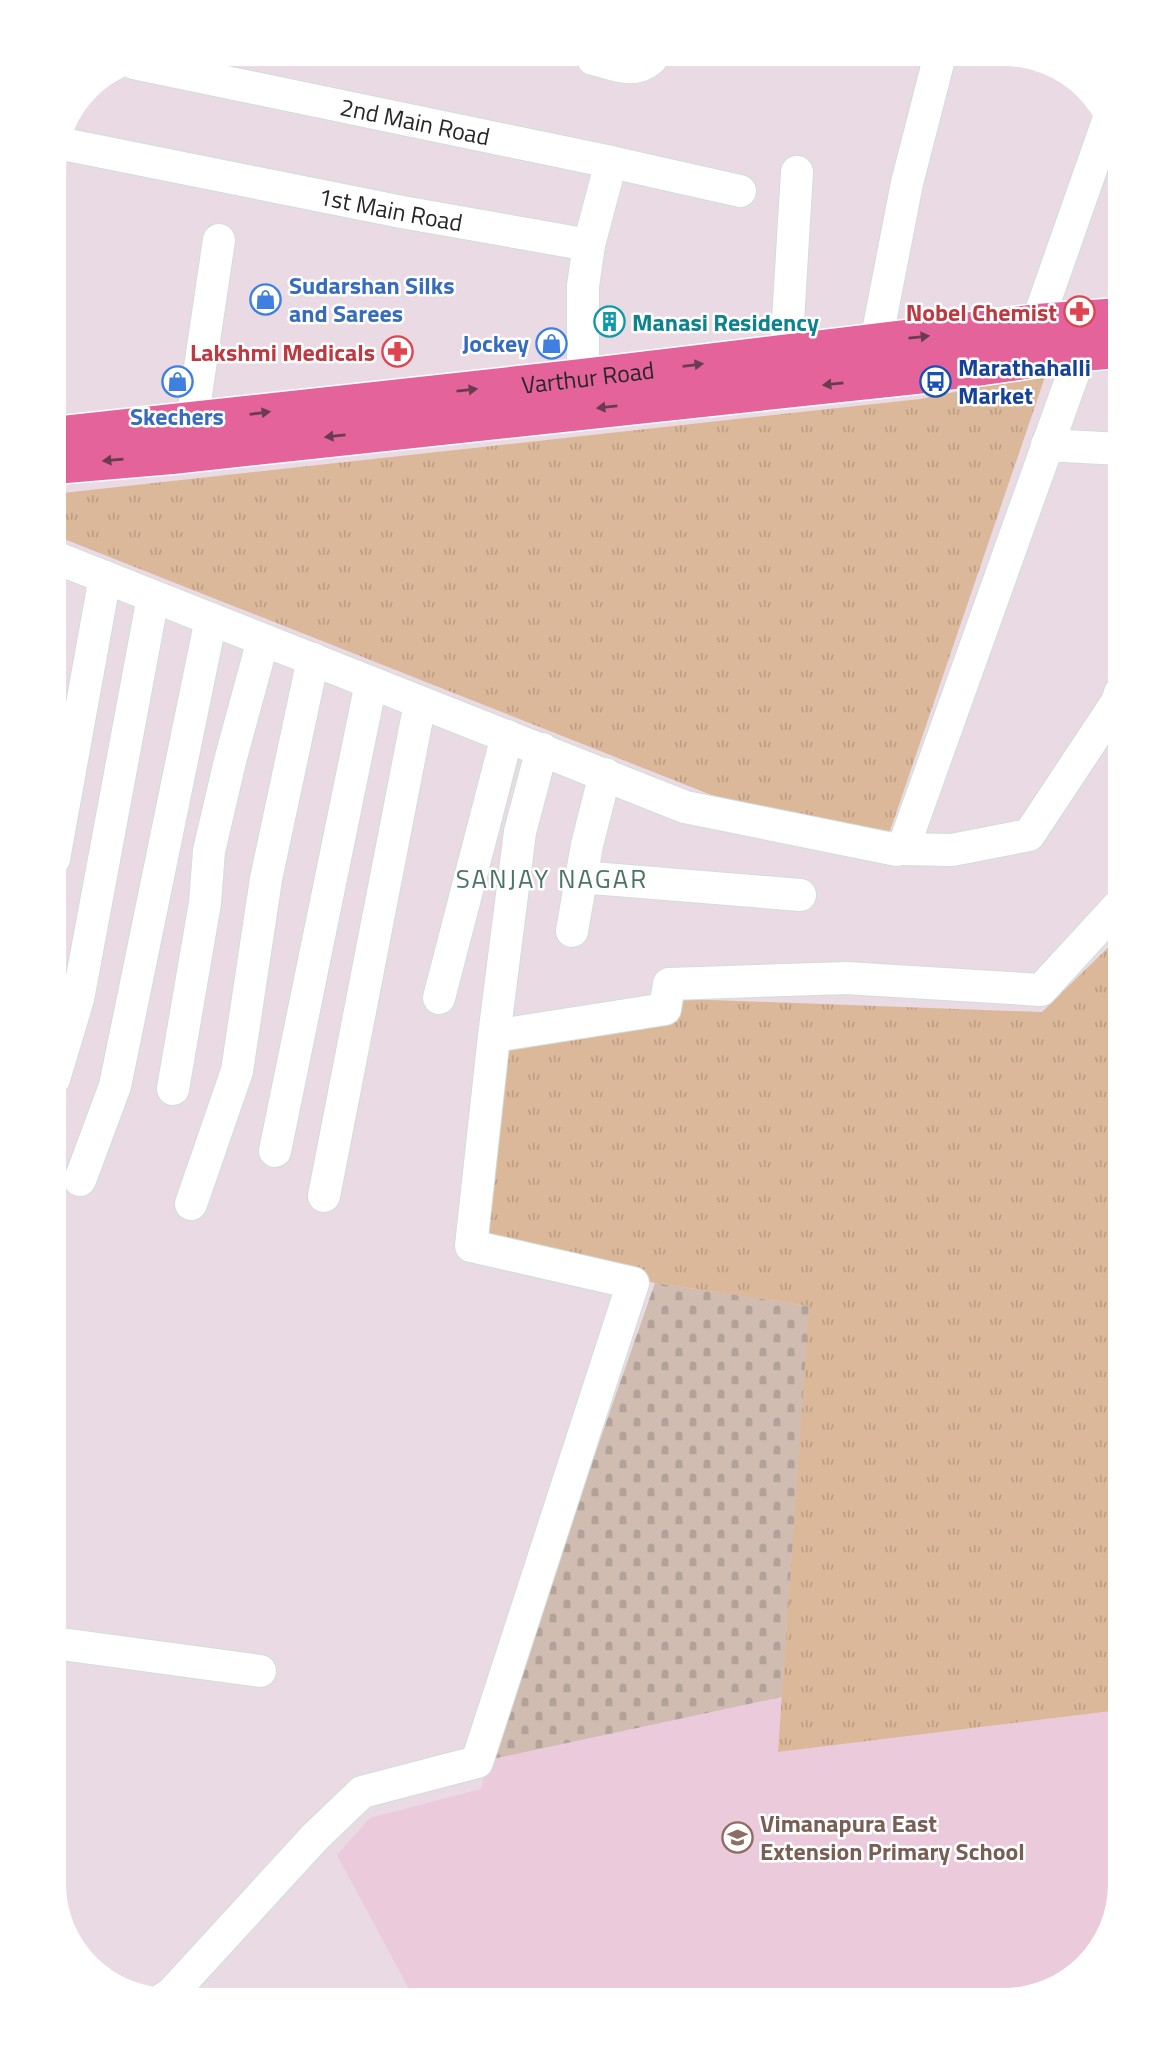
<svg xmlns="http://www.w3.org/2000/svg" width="1174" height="2054" font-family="'Titillium Web',sans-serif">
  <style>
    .education { fill: #eacadb }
    .grass { fill: url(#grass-tufts) }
    .cemetery { fill: url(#cemetery-stones) }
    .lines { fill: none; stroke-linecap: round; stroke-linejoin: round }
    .minor-casing { stroke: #cfdfd9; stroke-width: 34 }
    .major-casing { stroke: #fff; stroke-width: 41 }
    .minor { stroke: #fff; stroke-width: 32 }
    .major { stroke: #e5639b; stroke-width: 38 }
    .oneway { fill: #6a3c50 }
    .labels { text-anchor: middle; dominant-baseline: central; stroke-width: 5; stroke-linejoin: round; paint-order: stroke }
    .street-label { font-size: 24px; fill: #272727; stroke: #fff }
    .shop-label { font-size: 24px; font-weight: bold; fill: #366cbe; stroke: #fff; text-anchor: start }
    .health-label { font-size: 24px; font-weight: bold; fill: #be3a42; stroke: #fff; text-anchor: end }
    .culture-label { font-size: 24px; font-weight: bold; fill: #0d838f; stroke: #fff; text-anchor: start }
    .transit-label { font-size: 24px; font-weight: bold; fill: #164399; stroke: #fff; text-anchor: start }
    .education-label { font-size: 24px; font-weight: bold; fill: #785e54; stroke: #fff; text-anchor: start }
    .neighbourhood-label { font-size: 26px; letter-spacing: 2px; fill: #4c7465; stroke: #fff }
  </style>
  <defs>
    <pattern id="grass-tufts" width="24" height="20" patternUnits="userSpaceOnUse" patternTransform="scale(1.75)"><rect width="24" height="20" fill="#dcb89a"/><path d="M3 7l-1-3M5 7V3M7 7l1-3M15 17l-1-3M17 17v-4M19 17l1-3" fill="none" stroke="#bd9e85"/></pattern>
    <pattern id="cemetery-stones" width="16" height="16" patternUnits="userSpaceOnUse" patternTransform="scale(1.75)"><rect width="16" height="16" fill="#d1bcb2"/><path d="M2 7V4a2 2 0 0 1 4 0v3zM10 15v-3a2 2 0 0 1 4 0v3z" fill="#b3a299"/></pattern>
  </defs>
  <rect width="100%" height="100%" fill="#e9dae3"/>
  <path class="education" d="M782,1697L778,1752L1120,1710V1884L1100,1948L1054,1988L1003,2000H415L337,1855L370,1818L481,1789L488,1760Z"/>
  <path class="grass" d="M1046,374L890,831L762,815L54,535V494L920,399Z
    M1120,936V1710L778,1752L808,1306L655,1283L496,1245L482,1217L501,1039L677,1022L684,999L1042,1012Z"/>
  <path class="cemetery" d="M655,1283L809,1306L782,1697L488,1760Z"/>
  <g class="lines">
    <defs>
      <g id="minor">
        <path d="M593,59C614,64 634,75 652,58"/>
        <path id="s1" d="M134,63L611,162L589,245"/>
        <path id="s2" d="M63,144L402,212L589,245L583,286V378"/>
        <path d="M611,162L740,191"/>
        <path d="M1037,323L1108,121"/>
        <path d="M876,342L907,183L940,55"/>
        <path d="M786,354L797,172"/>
        <path d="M192,421L219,240"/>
        <path d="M1047,445L1120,449"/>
        <path d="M54,557L685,807L897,850L904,846L1081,352"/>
        <path d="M901,849L952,850L1029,835L1117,702L1120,693"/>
        <path d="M54,859L105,577"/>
        <path d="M580,877L800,895"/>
        <path d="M572,931L587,845L605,774"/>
        <path d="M439,998L507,736"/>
        <path d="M494,1036L520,832L542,749"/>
        <path d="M54,1079L78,999L153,597"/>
        <path d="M173,1089L205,903L209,851L230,761L263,640"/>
        <path d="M275,1151L371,683"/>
        <path d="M80,1180L115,1086L211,619"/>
        <path d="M324,1196L420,703"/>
        <path d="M191,1204L237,1071L266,879L313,659"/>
        <path d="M54,1643L260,1671"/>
        <path d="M163,1999L172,1993L315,1837L362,1792L477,1762L633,1283L471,1246L494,1036L665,1009L669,984L846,978L1041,990L1120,904"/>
      </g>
      <g id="major">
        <path id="s3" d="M54,436L583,378L1037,323L1120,317"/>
        <path d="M54,465L172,455L934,373L1081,352L1120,349"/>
      </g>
    </defs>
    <use href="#minor" class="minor-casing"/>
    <use href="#major" class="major-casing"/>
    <use href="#minor" class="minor"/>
    <use href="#major" class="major"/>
  </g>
  <defs><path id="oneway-solid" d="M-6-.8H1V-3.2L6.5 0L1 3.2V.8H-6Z" transform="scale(1.75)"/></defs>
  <g class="oneway">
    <use href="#oneway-solid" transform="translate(919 337) rotate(-6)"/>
    <use href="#oneway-solid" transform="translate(693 365) rotate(-7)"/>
    <use href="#oneway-solid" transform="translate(833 384) rotate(174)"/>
    <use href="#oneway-solid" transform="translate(467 390) rotate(-6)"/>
    <use href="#oneway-solid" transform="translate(607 407) rotate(174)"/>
    <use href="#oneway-solid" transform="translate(260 413) rotate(-7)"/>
    <use href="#oneway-solid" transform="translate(335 436) rotate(174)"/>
    <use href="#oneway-solid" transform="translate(113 460) rotate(175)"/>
  </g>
  <defs>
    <symbol id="shop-ring" viewBox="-11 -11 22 22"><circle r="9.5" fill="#fff" stroke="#3f7fe0" stroke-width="1.5"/><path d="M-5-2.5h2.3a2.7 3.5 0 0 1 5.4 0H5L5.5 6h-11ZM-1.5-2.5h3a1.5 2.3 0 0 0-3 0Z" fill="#3f7fe0"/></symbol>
    <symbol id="pharmacy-ring" viewBox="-11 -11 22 22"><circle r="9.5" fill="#fff" stroke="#e0444e" stroke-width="1.5"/><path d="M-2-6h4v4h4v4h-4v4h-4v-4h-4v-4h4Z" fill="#e0444e"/></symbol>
    <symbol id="building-ring" viewBox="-11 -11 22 22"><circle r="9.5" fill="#fff" stroke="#0f9aa8" stroke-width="1.5"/><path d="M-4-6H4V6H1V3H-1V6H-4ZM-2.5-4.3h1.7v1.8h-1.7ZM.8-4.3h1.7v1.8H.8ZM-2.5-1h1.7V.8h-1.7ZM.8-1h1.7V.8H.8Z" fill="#0f9aa8"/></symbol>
    <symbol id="bus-ring" viewBox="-11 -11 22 22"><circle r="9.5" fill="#fff" stroke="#1a4fb4" stroke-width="1.5"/><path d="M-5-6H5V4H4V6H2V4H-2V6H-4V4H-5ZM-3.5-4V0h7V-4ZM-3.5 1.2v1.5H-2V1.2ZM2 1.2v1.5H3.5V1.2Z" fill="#1a4fb4"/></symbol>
    <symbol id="school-ring" viewBox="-11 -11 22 22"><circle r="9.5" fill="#fff" stroke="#8d6e63" stroke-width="1.5"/><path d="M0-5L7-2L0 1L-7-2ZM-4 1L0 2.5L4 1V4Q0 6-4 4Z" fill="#8d6e63"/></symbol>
  </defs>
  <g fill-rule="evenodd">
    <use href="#shop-ring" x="248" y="282" width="35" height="35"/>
    <use href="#pharmacy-ring" x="1062" y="294" width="35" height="35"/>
    <use href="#building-ring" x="592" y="304" width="35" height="35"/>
    <use href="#shop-ring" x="534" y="326" width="35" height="35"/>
    <use href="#pharmacy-ring" x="380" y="334" width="35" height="35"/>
    <use href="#bus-ring" x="918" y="364" width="35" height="35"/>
    <use href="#shop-ring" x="160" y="364" width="35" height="35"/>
    <use href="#school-ring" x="720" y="1820" width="35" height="35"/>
  </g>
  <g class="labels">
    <g class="street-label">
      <text stroke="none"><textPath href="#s1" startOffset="287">2nd Main Road</textPath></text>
      <text stroke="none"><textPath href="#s2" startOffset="334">1st Main Road</textPath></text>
      <text stroke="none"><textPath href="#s3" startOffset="537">Varthur Road</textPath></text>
    </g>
    <g class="shop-label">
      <text x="289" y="285">Sudarshan Silks<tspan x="289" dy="28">and Sarees</tspan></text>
      <text x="529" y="343" text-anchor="end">Jockey</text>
      <text x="177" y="416" text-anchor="middle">Skechers</text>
    </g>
    <g class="health-label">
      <text x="1057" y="312">Nobel Chemist</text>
      <text x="375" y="352">Lakshmi Medicals</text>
    </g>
    <g class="culture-label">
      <text x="632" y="322">Manasi Residency</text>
    </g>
    <g class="transit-label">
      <text x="958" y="367">Marathahalli<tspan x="958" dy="28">Market</tspan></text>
    </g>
    <g class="education-label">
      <text x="760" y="1823">Vimanapura East<tspan x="760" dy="28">Extension Primary School</tspan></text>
    </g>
    <g class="neighbourhood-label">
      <text x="552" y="878">SANJAY NAGAR</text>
    </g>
  </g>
  <path d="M0 0H1174V2054H0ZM170 66H1004A104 104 0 0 1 1108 170V1884A104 104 0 0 1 1004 1988H170A104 104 0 0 1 66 1884V170A104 104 0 0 1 170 66Z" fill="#fff" fill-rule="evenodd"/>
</svg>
